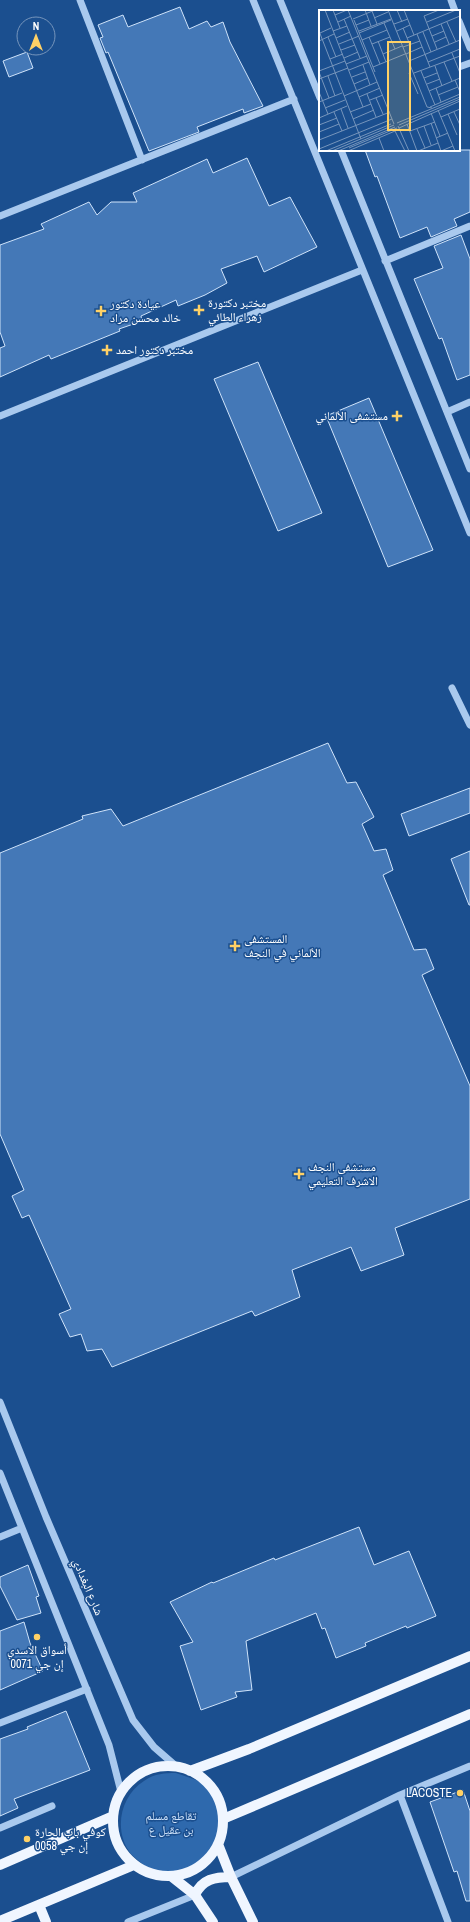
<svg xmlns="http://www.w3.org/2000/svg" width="470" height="1922" font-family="'Archivo Narrow','Noto Naskh Arabic',sans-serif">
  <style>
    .green { fill: #2e69ad }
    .building { fill: #4478b7; stroke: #cfe3fa }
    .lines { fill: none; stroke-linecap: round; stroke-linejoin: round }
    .minor { stroke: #a9c9ee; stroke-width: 7 }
    .major { stroke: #f0f6ff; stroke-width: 10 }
    .poi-dot { fill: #ffd166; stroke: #1b4f8f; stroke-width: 1.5 }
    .labels { text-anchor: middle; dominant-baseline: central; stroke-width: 3; stroke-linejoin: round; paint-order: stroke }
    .poi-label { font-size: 12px; fill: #fff; stroke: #1b4f8f; text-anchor: start }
    .street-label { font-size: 12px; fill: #fff; stroke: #1b4f8f }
    .park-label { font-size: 12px; fill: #cfe3fa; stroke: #1b4f8f }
    .inset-road { fill: none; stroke: #7695bc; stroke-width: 1 }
    .view { fill: #ffd166; fill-opacity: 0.15; stroke: #ffd166; stroke-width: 2 }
    .inset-edge { fill: none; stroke: #fff; stroke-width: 2 }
  </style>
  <rect width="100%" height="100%" fill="#1b4f8f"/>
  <path class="green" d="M176,1773L208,1784C214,1796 221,1808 222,1822C223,1828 220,1837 217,1842C204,1867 184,1872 158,1875C149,1869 139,1862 131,1854C113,1831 120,1796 144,1781C153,1774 165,1773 176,1773Z"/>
  <path class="building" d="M180,7L189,29L207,21L211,27L223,22L230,42L263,106L244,113L243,109L197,127L199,132L149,151L108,52L106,53L100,38L103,37L98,25L123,15L128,27Z
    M27,52L33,68L9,77L3,61Z
    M365,150H470V212L454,219L457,226L431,237L427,227L400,238L377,176L375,177Z
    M247,158L269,206L290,197L317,247L264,272L257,256L221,269L227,283L205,295L178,306L176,300L141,316L142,321L119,329L120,331L51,359L49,355L0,377V348L5,346L0,332V245L44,229L41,224L89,202L97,215L111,202H137L133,193L207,159L213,173Z
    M461,235L470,259V375L457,380L442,338L439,339L414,279L443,268L434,246Z
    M258,362L322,513L278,531L214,379Z
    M369,398L433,550L388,567L326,416Z
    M328,743L347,783L356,782L374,817L362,824L374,851L386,849L393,870L383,875L414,950L426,949L434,969L422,975L470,1086V1199L395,1228L404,1255L361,1271L351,1247L292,1270L300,1297L255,1316L252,1311L112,1367L102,1349L87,1351L81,1334L70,1337L59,1314L71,1309L29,1215L22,1218L12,1196L24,1190L0,1134V853L83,819L82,816L111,809L123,826Z
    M470,788V813L409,836L401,814Z
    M470,851V905H469L451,859Z
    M359,1527L374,1565L409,1551L436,1616L407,1628L406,1626L365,1643L366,1646L336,1658L325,1628L322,1629L316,1613L246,1641L252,1690L235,1692L237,1697L201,1710L180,1646L193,1642L170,1602L212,1582L213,1583L274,1558L275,1560Z
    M28,1565L39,1596L36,1597L41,1613L17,1620L0,1586V1577Z
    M24,1622L30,1643L43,1671L0,1690V1631Z
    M66,1711L90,1770L14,1799L18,1808L0,1816V1739L28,1729L27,1727Z
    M463,1790L470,1811V1901H466L457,1871L454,1872L430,1802Z"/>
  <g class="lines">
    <path class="minor" d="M80,0L142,160
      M253,0L470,533
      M280,0L320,98
      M451,0L455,11
      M459,21L470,48
      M459,67L470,63
      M341,150L470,469
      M0,216L294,99
      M385,261L470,226
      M447,412L470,402
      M0,416L362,270
      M452,688L470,725
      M0,1402L46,1517L133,1720L154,1747L177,1767
      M0,1473L109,1745L121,1792
      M0,1537L22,1528
      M0,1723L87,1689
      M400,1795L448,1922
      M0,1828L52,1806
      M231,1877L400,1795L470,1766
      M128,1922L195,1895"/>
    <path class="major" d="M113 1821a55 55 0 1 1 110 0a55 55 0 1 1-110 0Z
      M190,1771L249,1749L470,1656
      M223,1819L470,1714
      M218,1844L231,1877L253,1922
      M0,1865L113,1816
      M171,1876L195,1895L213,1922
      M195,1895C202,1879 215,1877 231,1877
      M39,1905L46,1922
      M0,1921L134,1865"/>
  </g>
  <g class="poi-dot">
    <path d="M197 304h4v4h4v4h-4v4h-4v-4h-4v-4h4z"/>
    <path d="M99 305h4v4h4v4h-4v4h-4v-4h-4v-4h4z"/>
    <path d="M105 344h4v4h4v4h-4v4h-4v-4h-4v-4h4z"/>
    <path d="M395 410h4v4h4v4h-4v4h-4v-4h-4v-4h4z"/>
    <path d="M233 940h4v4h4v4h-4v4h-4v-4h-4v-4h4z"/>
    <path d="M297 1168h4v4h4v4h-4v4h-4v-4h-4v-4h4z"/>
    <circle cx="37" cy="1637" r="4"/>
    <circle cx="460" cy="1793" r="4"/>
    <circle cx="27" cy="1839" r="4"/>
  </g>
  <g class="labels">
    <g class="poi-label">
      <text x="208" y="303">مختبر دكتورة<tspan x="208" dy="14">زهراء الطائي</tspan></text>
      <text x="110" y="304">عيادة دكتور<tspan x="110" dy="14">خالد محسن مراد</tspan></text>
      <text x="116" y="350">مختبر دكتور احمد</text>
      <text x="388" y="416" text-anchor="end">مستشفى الألماني</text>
      <text x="244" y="939">المستشفى<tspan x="244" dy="14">الألماني في النجف</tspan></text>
      <text x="308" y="1167">مستشفى النجف<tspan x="308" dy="14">الاشرف التعليمي</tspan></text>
      <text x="37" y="1650" text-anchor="middle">أسواق الاسدي<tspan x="37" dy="14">إن جي 0071</tspan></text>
      <text x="452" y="1793" text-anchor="end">LACOSTE</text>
      <text x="35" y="1832">كوفي باب الحارة<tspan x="35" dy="14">إن جي 0058</tspan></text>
    </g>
    <g class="street-label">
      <text transform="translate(88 1587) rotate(67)">شارع البغدادي</text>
    </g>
    <g class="park-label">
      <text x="171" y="1816">تقاطع مسلم<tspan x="171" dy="14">بن عقيل ع</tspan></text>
    </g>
  </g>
  <g transform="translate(319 10)">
    <rect width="141" height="141" fill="#1b4f8f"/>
    <path class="inset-road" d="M6,0L44,97M14,0L21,18M29,0L75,114M46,0L52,16M69,0L108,97L113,98M78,0L83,12M85,0L95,25M53,1L58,14M16,5L28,0M55,8L69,2M25,9L41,48M34,9L56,0M35,10L56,62M19,12L32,6M108,12L137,0M128,12L137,32M65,13L76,39M75,14L89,9M122,14L130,34M37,15L50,10M84,18L91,35M0,21L42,129M14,21L28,16M40,21L72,9M78,21L91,15M104,22L112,42M1,23L12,18M40,23L72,10M98,24L111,57M113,26L125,21M9,27L17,47M50,27L61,54M17,28L31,22M88,28L141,6M43,30L68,20M0,31L15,24M59,31L67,52M116,32L127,27M20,34L40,26M53,34L71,27M84,37L101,31M118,39L105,6L120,0M22,40L36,35M133,43L141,63M64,44L83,36M87,44L103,37M25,48L39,42M11,49L24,44M90,51L141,30M109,52L141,39M125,52L133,71M27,54L48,46M44,55L51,75M116,56L123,76M54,57L86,44M30,60L50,52M0,61L26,51M102,61L116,95M0,62L10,88M90,63L99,84M95,63L141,46M9,66L16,86M33,67L46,62M105,68L118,63M0,69L29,58M136,70L141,82M35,74L49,68M108,74L121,69M117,78L122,92M110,81L141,68M0,82L9,104M48,84L57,107M119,85L139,77M25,86L58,72M40,87L61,78M57,88L64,104M51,90L64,85M0,92L23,83M111,97L141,84M6,98L26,90M22,99L29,118M119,100L136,141M15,102L23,121M31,102L52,94M135,102L141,115M112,103L121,126M129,104L138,125M122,107L141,99M0,108L28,96M34,109L55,100M78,113L141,87M112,113L122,141M88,114L98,141M0,115L18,108M80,115L141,89M79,116L90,141M105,116L112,135M80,118L141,91M98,119L106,138M91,121L116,112M0,122L20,114M60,128L65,141M117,128L129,123M0,130L71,102M30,138L78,118M0,139L73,109M7,141L72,114M13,141L75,115M19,141L76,117M29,141L76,121L86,141M99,141L119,133M122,141L134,136"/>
    <path class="view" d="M69,32H91V120H69Z"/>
    <rect width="141" height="141" class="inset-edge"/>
  </g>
  <g transform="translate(36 36)"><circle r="19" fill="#1b4f8f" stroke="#7695bc"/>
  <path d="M0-3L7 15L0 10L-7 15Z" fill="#ffd166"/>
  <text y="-6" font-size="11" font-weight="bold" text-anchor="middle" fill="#ffffff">N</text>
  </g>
</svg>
